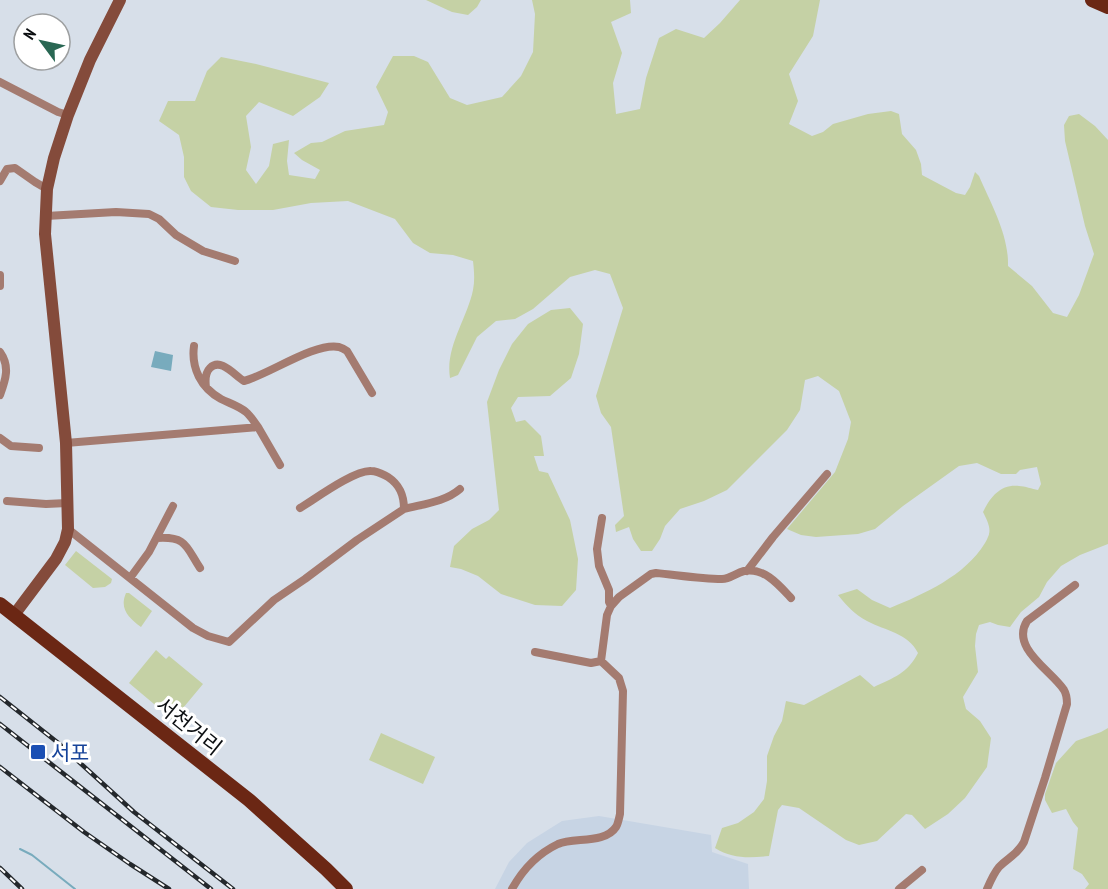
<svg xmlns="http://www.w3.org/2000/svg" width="1108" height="889" font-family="'PT Sans Narrow','Noto Sans KR',sans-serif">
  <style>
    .built { fill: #c7d4e4 }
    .green { fill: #c5d1a5 }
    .water { fill: #78abbd }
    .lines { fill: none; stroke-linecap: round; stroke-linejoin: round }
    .stream { stroke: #78abbd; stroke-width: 2 }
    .street { stroke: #a47b70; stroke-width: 8 }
    .secondary { stroke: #844b3b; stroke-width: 12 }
    .primary { stroke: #6b2714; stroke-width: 14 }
    .rail-casing { stroke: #24282c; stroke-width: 4.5 }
    .rail { stroke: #fff; stroke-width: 2; stroke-dasharray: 7; stroke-linecap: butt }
    .transit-dot { fill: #1a4fb4; stroke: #fff; stroke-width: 2 }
    .labels { text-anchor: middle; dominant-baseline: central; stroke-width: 6; stroke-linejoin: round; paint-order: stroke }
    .street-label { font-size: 21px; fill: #0b0e11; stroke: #fff }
    .transit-label { font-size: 21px; fill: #164399; stroke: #fff; text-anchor: start }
  </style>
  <rect width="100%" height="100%" fill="#d7dfe9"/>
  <path class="built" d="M599,816L711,835L712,852L748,864L749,889H495L509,862L527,843L562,821Z"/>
  <path class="green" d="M426,0H481L477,7L468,15L452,12Z
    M532,0H630L631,13L611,22L622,53L613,83L616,114L640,109L646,78L659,38L676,29L704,38L720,23L740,0H820L813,36L789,74L798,101L789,124L812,136L823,132L833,124L868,114L891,111L899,114L902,134L916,150L921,164L922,175L956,193L965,195L970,187L975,172L979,176C991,204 1009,235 1008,266L1032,286L1053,313L1067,317L1079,295L1094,254L1085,226L1065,141L1064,125L1069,116L1079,114L1095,126L1108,140V544L1080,555L1061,566L1047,582L1039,597L1021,612L1010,627L998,625L990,622L979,625L976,634L975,646L978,672L963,697L966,709L980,721L991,738L987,767L965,798L948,814L925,829L912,815L906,814L877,841L859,845L846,840L799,808L782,805L778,810L769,856C750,858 732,859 715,848L722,828L738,823L754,812L764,799L767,781V756L774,736L782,721L786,701L804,705L860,675L874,687C893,678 908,673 918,653C908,633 886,631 867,621C855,615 846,605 838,595L857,589L872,600L890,608C924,594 965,576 985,543C986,542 989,535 989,534C991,527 986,518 983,512C991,496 1001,484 1019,486C1025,486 1032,489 1038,490L1041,484L1037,467L1020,470L1016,474H1001L977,463L959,466L903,506L875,529L858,534L816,537L801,535L787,529L835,472L848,439L851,422L839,391L818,376L805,380L800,410L787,430L727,490L704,501L680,509L665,526L660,539L652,551H641L633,539L629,527L616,532L615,525L624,516L611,427L601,413L596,396L623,308L610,274L595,270L570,277L533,309L515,319L496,321L477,337L458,375L450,378C445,347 467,319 473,290C475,280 474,270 473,261L453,255L430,253L413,243L395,219L348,201L311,203L273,210H238L211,207L191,191L184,177V157L179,135L159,121L168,101H195L207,71L221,57L256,64L329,83L320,97L293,116L259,102L246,116L251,147L246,170L256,184L269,166L273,144L289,140L287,161L289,175L315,179L320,170L302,160L294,153L311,143L322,142L345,131L384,125L388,112L376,87L393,56H414L428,62L450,98L467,105L502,97L521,76L533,52L535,14Z
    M570,308L583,324L579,354L571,378L550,396L518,397L511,408L516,422L525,420L541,436L544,456H534L539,471L548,473L570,520L578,559L576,590L562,606L535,605L501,594L478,576L461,569L450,567L454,546L472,529L489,520L499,510L487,402L499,370L512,344L528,324L551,310Z
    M76,551L112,579L111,583L105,587L93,588L65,565Z
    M126,593H129L152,611L141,627C129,618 119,609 126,593Z
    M156,650L166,659L169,656L203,684L173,720L129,683Z
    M1108,728V889H1085L1089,884L1082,874L1073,869L1078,828L1073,822L1066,809L1052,813L1045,800V794L1056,763L1076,741L1101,732Z
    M381,733L435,757L423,784L369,760Z"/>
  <path class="water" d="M155,351L173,355L171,371L151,367Z"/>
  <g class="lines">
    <path class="stream" d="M20,849L32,855L75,889"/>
    <path class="street" d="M0,82L58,112L68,115
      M0,181L7,169L15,168L35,182L47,189
      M46,216L116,212L149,214L159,219L176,235L203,251L235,261
      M0,275V286
      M194,346C191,368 201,388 221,399C229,403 239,406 246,412C251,416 254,422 258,427
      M0,352C10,366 6,379 0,395
      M206,387C205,380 205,373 210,368C221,357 235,376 244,381C268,375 315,342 339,347C342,348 344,349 347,351L372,393
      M0,438L11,446L39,448
      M66,443L258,427L280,465
      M7,501L46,504L67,503
      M404,509C423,504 445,502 460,489
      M602,518L597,549L599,566L609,590V602L611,606
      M68,529L193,628L208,636L229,642L274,600L305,579L357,540L404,509C404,495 400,485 388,477C382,474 378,471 371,471C354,470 315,499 300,508
      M157,538C187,536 186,547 200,568
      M747,571L773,537L827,474
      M130,578L149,552L173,506
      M535,652L591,663L601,661
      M512,889C523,869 537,854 558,844C574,837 605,844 616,827C618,824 619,818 620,814L623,691L619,678L601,661L607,615L611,606L619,597L651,574L656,573C677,575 700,579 722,579C730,579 736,573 744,571C764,567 779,585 791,598
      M899,889L922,870
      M987,889C990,882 994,873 999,867C1009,857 1017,855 1024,842L1045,778L1067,704C1067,699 1067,695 1064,690C1052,671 1010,648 1027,621L1075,585"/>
    <path class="secondary" d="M14,615L56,559L65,542L68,529L66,443L45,234L47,189L54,158L68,115L90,60L120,0"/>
    <path class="primary" d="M1092,0L1108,7
      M0,604L249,800L326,869L346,889"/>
    <defs>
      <path id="rail" d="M0,697L57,742L134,812L233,889
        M0,724L211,889
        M0,767L84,832L130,864L169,889
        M0,868L22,889"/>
    </defs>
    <use href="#rail" class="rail-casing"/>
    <use href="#rail" class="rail"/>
  </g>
  <rect class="transit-dot" x="30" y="744" width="16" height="16" rx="3"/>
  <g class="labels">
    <g class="street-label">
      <text transform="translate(189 726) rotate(39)">서천거리</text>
    </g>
    <g class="transit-label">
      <text x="51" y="752">서포</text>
    </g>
  </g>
  <g transform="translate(42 42) rotate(303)"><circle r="28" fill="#ffffff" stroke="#9d9fa0" stroke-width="1.5"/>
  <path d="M0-4.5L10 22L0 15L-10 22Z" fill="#296753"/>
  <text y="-9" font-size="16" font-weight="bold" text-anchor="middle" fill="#0b0e11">N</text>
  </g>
</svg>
